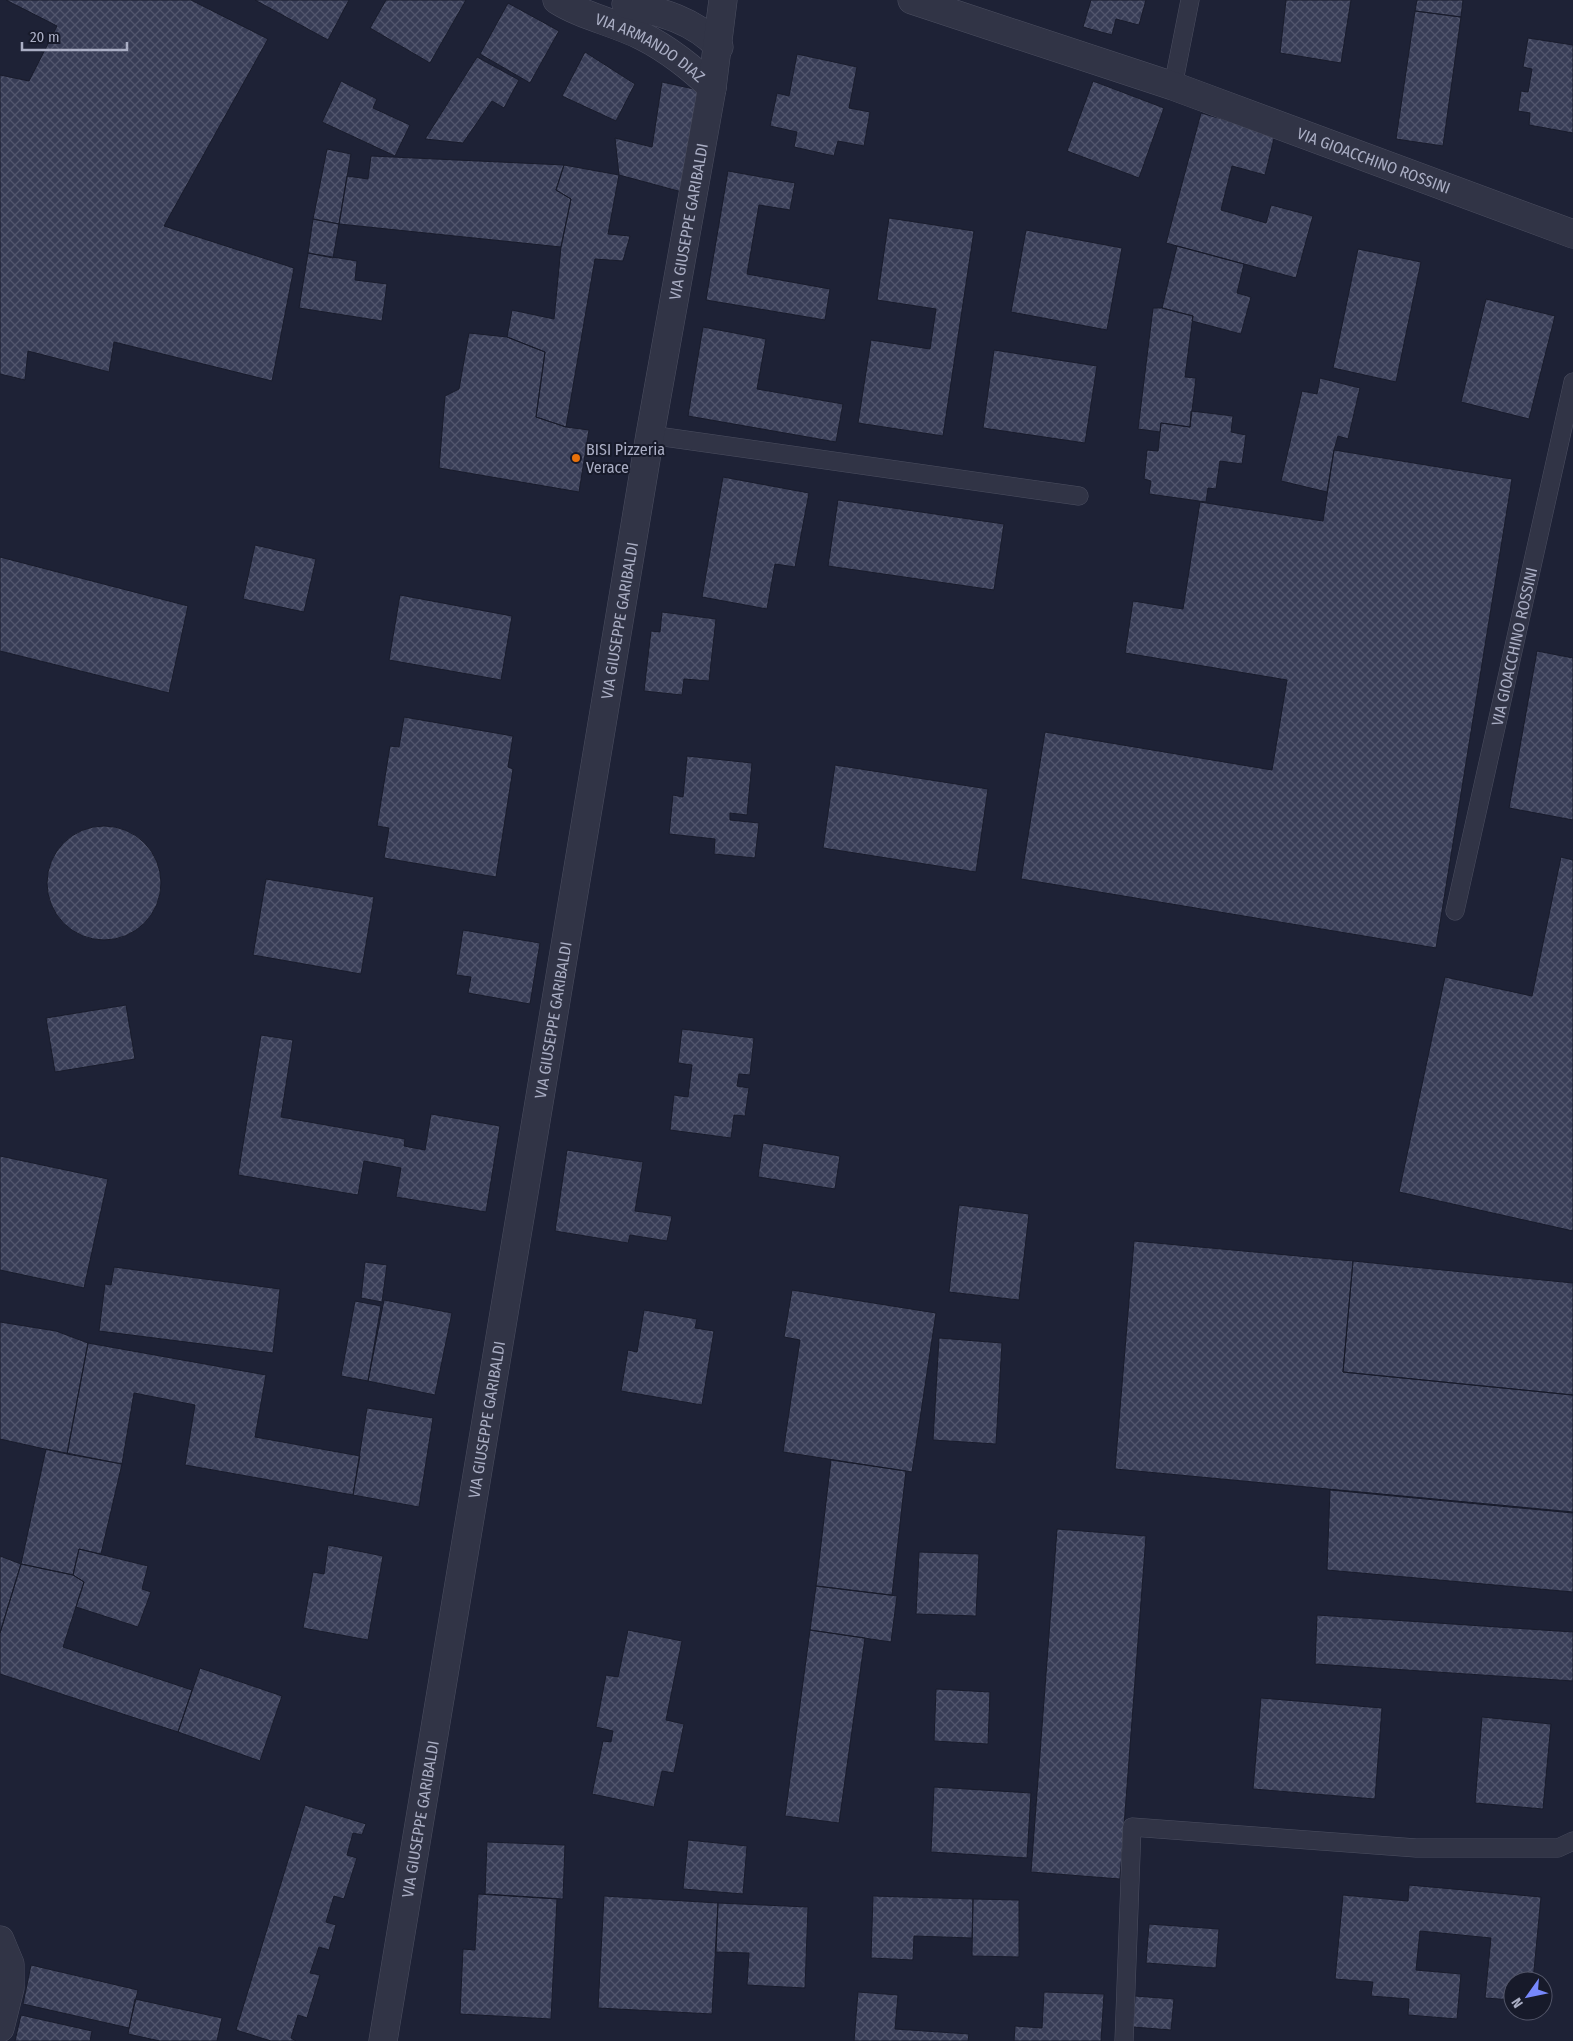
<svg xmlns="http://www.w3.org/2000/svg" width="1573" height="2041" font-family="'Fira Sans Condensed',sans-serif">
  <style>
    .building { fill: url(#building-cross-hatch); stroke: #191c2c }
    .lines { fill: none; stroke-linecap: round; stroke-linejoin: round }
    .service-casing { stroke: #4c4f61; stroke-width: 19 }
    .minor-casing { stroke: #4c4f61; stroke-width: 29 }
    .service { stroke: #313446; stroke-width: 18 }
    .minor { stroke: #313446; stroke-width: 28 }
    .food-dot { fill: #e8710a; stroke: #171a2a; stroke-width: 2 }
    .labels { text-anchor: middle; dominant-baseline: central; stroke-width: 4; stroke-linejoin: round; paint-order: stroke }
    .street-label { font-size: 16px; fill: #aaaec4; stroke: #171a2a }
    .poi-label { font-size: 16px; fill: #aaaec4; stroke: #171a2a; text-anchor: start }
  </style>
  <defs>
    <pattern id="building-cross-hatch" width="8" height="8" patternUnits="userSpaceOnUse" patternTransform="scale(1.25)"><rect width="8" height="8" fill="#383d56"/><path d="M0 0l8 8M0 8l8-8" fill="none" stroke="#52566d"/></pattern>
  </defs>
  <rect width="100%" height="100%" fill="#1e2236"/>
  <path class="building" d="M6,0H191L268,39L164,226L294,268L272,381L114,342L109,372L28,351L25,380L0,374V75L29,81L57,26Z
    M255,0H349L328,40Z
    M386,0H466L430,63L370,28Z
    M1091,0H1146L1139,25L1116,19L1112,35L1083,27Z
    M1286,0H1351L1341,63L1280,53Z
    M1417,0H1463L1461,17L1415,11Z
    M508,3L559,31L530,83L480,54Z
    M1415,11L1461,17L1443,146L1396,139Z
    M1528,38L1573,45V133L1529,125L1530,113L1518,111L1521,91L1528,92L1532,69L1523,67Z
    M585,52L635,84L616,121L562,96Z
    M797,54L857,67L849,108L870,112L864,146L838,141L834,156L794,147L797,132L770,126L777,93L789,96Z
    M477,57L519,80L504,108L492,101L463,143L425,139Z
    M341,81L377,99L373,108L410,125L395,156L322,122Z
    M1093,81L1164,108L1139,178L1067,151Z
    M662,82L703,91L682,192L619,175L615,138L652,147Z
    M1201,113L1275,134L1265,175L1232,166L1221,210L1266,223L1271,205L1313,216L1296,278L1166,243Z
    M327,149L351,154L339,224L313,219Z
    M371,156L564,165L556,190L571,199L561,247L339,224L347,176L368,179Z
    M564,165L619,175L608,234L630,236L623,261L595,259L566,427L536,417L545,352L507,337L512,310L554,319L561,247L571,199L556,190Z
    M728,171L795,183L790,210L759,205L747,274L830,289L825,320L706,300Z
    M889,218L974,231L943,436L858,423L871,340L930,349L936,309L877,300Z
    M313,219L339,224L333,258L308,253Z
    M1026,230L1122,248L1107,330L1011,312Z
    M1177,246L1244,264L1237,293L1251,297L1241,334L1192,321L1193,316L1162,308Z
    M1358,249L1421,262L1396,382L1333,368Z
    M308,253L357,261L355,280L387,284L382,321L299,308Z
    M1486,299L1555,316L1529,419L1461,402Z
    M1153,308H1162L1193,316L1185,377L1196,378L1190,427L1161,423L1160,432L1138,429Z
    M703,327L766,339L757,389L843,404L836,442L688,416Z
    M469,333L507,337L545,352L536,417L566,427L589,430L579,492L439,468L445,396L459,389Z
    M994,350L1097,366L1085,443L983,428Z
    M1320,378L1360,388L1348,439L1338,436L1334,450L1327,492L1281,481L1302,391L1317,394Z
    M1191,411L1233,416L1231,432L1246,435L1242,464L1220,461L1216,489L1208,488L1206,502L1149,494L1151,481L1144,479L1147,450L1158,451L1161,423L1190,427Z
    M1334,450L1512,479L1436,948L1021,879L1045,732L1272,770L1287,680L1125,653L1133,601L1183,609L1200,502L1323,521Z
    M723,477L809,493L795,567L775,564L767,609L702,597Z
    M838,500L1004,524L994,590L828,566Z
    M255,545L316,559L304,612L243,599Z
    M0,557L188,606L169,693L0,651Z
    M400,595L512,616L501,680L389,660Z
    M662,612L716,619L709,681L684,679L682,695L644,691L651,631L660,632Z
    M1537,651L1573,658V820L1509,808Z
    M404,717L513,736L508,767L513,769L496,877L384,858L389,828L377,826L390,746L399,747Z
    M687,756L752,763L747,815L730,813V820L759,823L755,858L714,854L715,839L669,834L673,795L683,797Z
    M835,765L988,789L976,872L823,848Z
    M47 883a57 57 0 1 1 114 0a57 57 0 1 1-114 0Z
    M1561,857L1573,860V1231L1399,1192L1445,977L1532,996Z
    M266,879L374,897L361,974L253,955Z
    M463,930L540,943L530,1004L468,993L471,977L456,975Z
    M126,1005L135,1059L55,1072L46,1018Z
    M682,1029L754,1038L750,1075L739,1074L737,1086L749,1088L745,1116L734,1115L731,1138L670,1130L674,1095L688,1097L692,1065L678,1063Z
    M261,1035L293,1040L281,1117L405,1139L404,1146L425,1150L431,1114L500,1126L486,1212L396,1197L401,1168L364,1161L358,1195L238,1175Z
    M763,1143L840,1156L835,1189L758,1177Z
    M567,1150L643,1162L635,1211L672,1216L667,1241L630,1235L628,1243L555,1231Z
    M0,1156L108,1179L84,1288L0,1270Z
    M959,1205L1029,1214L1019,1300L949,1292Z
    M1134,1241L1353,1261L1343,1372L1573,1395V1512L1115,1469Z
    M1353,1261L1573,1283V1395L1343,1372Z
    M365,1262L387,1265L382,1302L361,1298Z
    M114,1267L280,1289L273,1353L99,1331L105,1284L111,1285Z
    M792,1290L936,1313L912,1472L783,1452L800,1340L784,1337Z
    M384,1300L452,1313L435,1395L368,1381Z
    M355,1301L381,1306L368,1381L341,1376Z
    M644,1310L697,1319L695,1328L714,1331L702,1405L621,1391L628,1350L637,1352Z
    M0,1322L56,1331L88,1343L67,1454L0,1439Z
    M939,1338L1002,1343L996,1444L933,1440Z
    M88,1343L266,1375L255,1437L360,1456L353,1495L185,1465L195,1405L134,1393L122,1464L67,1454Z
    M367,1408L433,1418L419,1507L353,1495Z
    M46,1449L122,1464L101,1554L79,1549L73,1575L21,1564Z
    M831,1460L906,1471L892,1595L816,1586Z
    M1330,1490L1573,1513V1592L1327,1570Z
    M1057,1529L1146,1536L1120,1879L1031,1872Z
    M328,1545L383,1556L368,1640L303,1628L313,1572L324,1574Z
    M79,1549L148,1566L142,1589L151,1592L138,1627L76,1607L84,1582L73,1575Z
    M919,1552L979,1554L976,1616L916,1614Z
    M0,1556L21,1564L0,1633Z
    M21,1564L73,1575L84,1582L63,1647L192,1690L178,1732L0,1674V1633Z
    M816,1586L897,1596L891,1642L810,1630Z
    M1317,1615L1573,1632V1681L1315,1664Z
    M628,1630L682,1641L666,1720L684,1724L674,1773L662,1771L654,1807L592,1794L603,1741L611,1742L613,1731L596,1727L606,1675L618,1677Z
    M810,1630L865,1638L839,1823L785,1816Z
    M200,1668L282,1696L260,1761L178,1732Z
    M936,1689L990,1692L988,1744L934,1741Z
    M1261,1698L1382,1708L1375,1799L1253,1789Z
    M1482,1717L1551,1724L1543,1809L1475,1803Z
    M934,1787L1031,1793L1027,1858L931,1852Z
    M305,1805L366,1824L362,1835L353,1833L347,1855L357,1858L344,1899L334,1896L326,1922L336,1925L329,1950L319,1947L310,1973L320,1975L307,2018L298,2015L291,2038L296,2041H271L236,2030Z
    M688,1840L747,1846L743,1894L683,1889Z
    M487,1842L565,1845L563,1899L485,1894Z
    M1409,1885L1541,1897L1533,1981H1513V2000L1485,1998L1491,1938L1420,1931L1416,1970L1461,1974L1457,2019L1408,2015L1409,1999L1371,1996L1373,1982L1335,1979L1343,1895L1408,1901Z
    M478,1894L557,1899L551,2019L460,2014L463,1949L475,1950Z
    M604,1896L718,1903L712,2014L598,2008Z
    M873,1896L973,1899L972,1938L914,1936L913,1960L871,1958Z
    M973,1899L1019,1900V1957L972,1956Z
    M718,1903L808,1907L805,1988L747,1985L749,1953L716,1952Z
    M1149,1924L1219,1929L1216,1968L1146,1963Z
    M31,1965L138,1990L129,2028L23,2004Z
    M858,1992L898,1995L895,2029L969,2034L968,2041H854Z
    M1044,1992L1104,1994L1101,2041H1014L1015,2026L1042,2028Z
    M1135,1996L1174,1999L1171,2030L1133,2027Z
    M135,1999L222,2018L217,2041H160L128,2034Z
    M21,2015L92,2031L90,2041H15Z"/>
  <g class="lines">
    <defs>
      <g id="service">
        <path d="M1173,86L1190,0"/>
        <path d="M650,435L1079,496"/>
        <path id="s1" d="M1455,911L1573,382"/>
        <path d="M1124,2041L1132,1827L1416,1848H1558L1573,1841"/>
      </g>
      <g id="minor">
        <path id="s2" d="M557,0C582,16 614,22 642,36C666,48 694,69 712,88"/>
        <path id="s3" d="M912,0L1173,86L1573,234"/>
        <path d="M626,4C661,12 694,20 719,47"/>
        <path d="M0,1940L10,1964V1988L0,2028"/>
        <path id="s4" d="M383,2041L650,435L712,88L723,0"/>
      </g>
    </defs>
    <use href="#service" class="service-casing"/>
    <use href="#minor" class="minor-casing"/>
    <use href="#service" class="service"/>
    <use href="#minor" class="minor"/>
  </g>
  <circle class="food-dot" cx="576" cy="458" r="5"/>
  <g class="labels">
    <g class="street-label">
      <text stroke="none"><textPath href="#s2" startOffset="105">VIA ARMANDO DIAZ</textPath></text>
      <text stroke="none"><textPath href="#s3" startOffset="489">VIA GIOACCHINO ROSSINI</textPath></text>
      <text stroke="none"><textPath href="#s4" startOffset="1845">VIA GIUSEPPE GARIBALDI</textPath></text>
      <text stroke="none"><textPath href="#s4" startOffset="1440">VIA GIUSEPPE GARIBALDI</textPath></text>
      <text stroke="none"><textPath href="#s1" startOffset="271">VIA GIOACCHINO ROSSINI</textPath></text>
      <text stroke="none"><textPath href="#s4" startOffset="1035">VIA GIUSEPPE GARIBALDI</textPath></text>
      <text stroke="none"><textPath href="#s4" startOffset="630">VIA GIUSEPPE GARIBALDI</textPath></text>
      <text stroke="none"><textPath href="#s4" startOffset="225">VIA GIUSEPPE GARIBALDI</textPath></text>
    </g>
    <g class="poi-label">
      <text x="586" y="449">BISI Pizzeria<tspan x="586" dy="18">Verace</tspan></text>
    </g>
  </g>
  <g transform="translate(1528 1996) rotate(237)"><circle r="24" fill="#171a2a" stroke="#525568"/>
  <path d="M0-4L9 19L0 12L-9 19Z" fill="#7788fc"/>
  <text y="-8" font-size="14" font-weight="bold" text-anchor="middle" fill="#aaaec4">N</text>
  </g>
  <path d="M22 42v8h105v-8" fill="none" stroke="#aaaec4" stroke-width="2.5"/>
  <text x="30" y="42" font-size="15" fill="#aaaec4" stroke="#171a2a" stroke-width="4" paint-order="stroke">20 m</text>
</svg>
